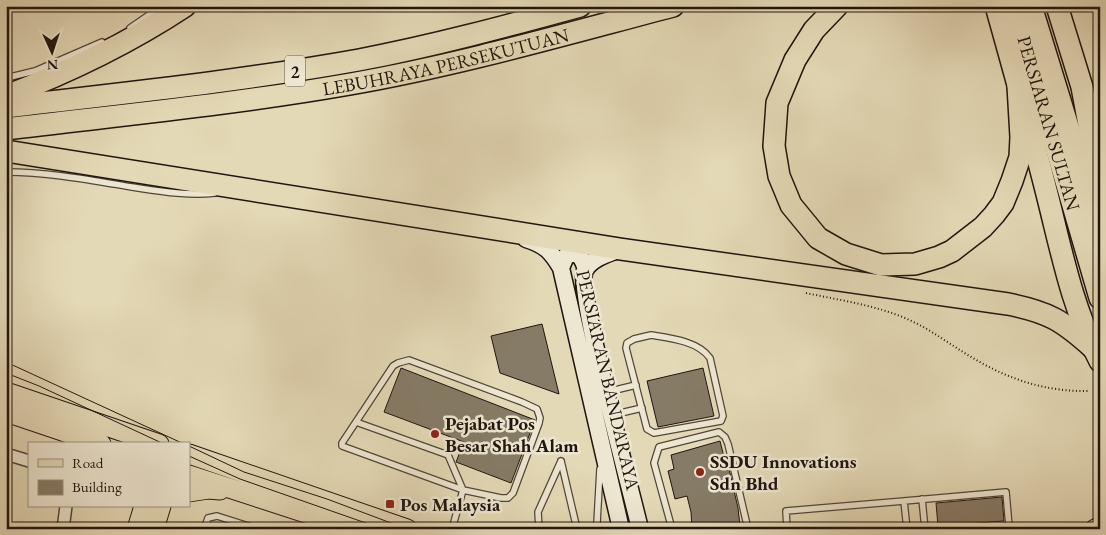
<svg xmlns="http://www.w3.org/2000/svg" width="1106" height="535" font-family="'EB Garamond',serif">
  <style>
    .building { fill: #867b66; stroke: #20150f }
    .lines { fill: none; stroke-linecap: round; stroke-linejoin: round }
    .lane-casing { stroke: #514639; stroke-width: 8 }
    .street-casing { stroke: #514639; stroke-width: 14 }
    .secondary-casing { stroke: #20150f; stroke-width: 19 }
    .primary-casing { stroke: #20150f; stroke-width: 21 }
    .highway-casing { stroke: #20150f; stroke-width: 24 }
    .path { stroke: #20150f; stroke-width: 2; stroke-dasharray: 1 2.5; stroke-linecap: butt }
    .lane { stroke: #ede6d0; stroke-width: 5.5 }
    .street { stroke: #ede6d0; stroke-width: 11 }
    .secondary { stroke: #ede6d0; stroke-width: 16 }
    .primary { stroke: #e4d9b6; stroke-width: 19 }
    .highway { stroke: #e4d9b6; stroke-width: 21 }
    .tram { stroke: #20150f; stroke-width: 1 }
    .poi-dot { fill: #8f2418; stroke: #ede6d0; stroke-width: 2 }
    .labels { text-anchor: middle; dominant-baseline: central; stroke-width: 5; stroke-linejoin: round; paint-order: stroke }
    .shield { fill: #ede6d0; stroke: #5e5449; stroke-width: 1 }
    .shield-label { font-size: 18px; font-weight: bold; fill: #20150f }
    .street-label { font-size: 19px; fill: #20150f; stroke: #ede6d0 }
    .poi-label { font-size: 19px; font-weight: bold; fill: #20150f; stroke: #ede6d0; text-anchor: start }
  </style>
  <rect width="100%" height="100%" fill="#e4d9b6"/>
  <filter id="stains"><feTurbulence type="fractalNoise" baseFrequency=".004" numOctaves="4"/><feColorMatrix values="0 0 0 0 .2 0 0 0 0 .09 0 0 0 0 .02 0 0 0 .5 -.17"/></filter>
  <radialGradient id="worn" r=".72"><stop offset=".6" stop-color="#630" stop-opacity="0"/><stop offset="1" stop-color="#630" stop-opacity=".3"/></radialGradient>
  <path class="building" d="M542,324L559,394L500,373L491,336Z
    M401,368L535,420L511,483L456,462L464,442L384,412Z
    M703,368L714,416L658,427L647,381Z
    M720,441L724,457L726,456L738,508L740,526L727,529H692L691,512L687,496L675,499L668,471L674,469L671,455Z
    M1002,497L1004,521L938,526L936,503Z"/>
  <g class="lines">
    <defs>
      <path id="lane" d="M130,28L162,6
        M6,78L35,71L102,42
        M6,172C48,172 90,180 132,187C159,191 187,196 215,193
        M651,335C670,338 698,341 710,358L723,416L721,421L654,433L647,429L626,348L627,343L634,339Z
        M409,360L522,402L537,409L540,418L539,423L513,493L508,498H501L463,490L342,446V443L393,366L398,363Z
        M607,392L636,385
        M612,415L642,408
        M356,422L448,455L463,490L452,529
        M561,461L577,529
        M922,499L925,529
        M904,501L1006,492L1009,526L978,529
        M204,529L208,518L217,516L258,529
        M539,529L538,512L561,461
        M595,529L597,523L600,469
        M672,529L654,463L659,447L719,432L725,437L728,444L748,529
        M787,529L786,511L904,501L907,529"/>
      <path id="street" d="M6,454L29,461
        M63,529L66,506"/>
      <path id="secondary" d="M526,239C545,245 551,251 561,268L621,529
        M620,249C608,254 592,258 585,270C576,289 632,494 640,529
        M561,268L566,256C579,250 582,258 586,269"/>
      <path id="primary" d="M6,392L159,444
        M6,412L101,444
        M189,454L407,529
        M189,475L355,529
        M189,492L208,489L220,490
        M137,529L144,506
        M154,529L161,506
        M1095,529L1100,527"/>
      <g id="highway">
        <path d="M837,6L814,30L795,60L777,103L774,146L779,176L791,205L818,238L846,254L881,265L915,264L939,257L952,251L983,227L994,215L1003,203L1012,181L1020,157L1021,137L1018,86"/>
        <path d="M996,6C1014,70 1032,134 1048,198C1062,254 1073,310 1100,361"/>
        <path id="s1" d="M1015,6L1100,298"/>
        <path d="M1031,6L1100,231"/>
        <path d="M1057,6L1082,87L1100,184"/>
        <path d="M6,96C69,72 129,43 185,6"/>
        <path d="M6,107C124,93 242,81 359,60C433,46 507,26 580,6"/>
        <path id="s2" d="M6,129C121,115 236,104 350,84C459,65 566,34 673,6"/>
        <path d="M6,151L620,249L1008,304C1048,312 1062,320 1093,348"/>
      </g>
    </defs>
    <use href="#lane" class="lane-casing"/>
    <use href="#street" class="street-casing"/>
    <use href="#secondary" class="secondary-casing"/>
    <use href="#primary" class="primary-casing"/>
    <use href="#highway" class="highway-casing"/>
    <path class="path" d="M806,293C839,300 874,305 905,318C931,329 953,347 978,361C1013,381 1049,392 1090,391"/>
    <use href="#lane" class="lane"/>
    <use href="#street" class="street"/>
    <use href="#secondary" class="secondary"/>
    <use href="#primary" class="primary"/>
    <use href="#highway" class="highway"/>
    <path class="tram" d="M6,362L184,444
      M6,373L39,386L164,444
      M189,446L244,472L327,499L407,529
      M189,456L240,479L383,529"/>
  </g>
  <g class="poi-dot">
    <circle cx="435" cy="434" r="5"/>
    <circle cx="700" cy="472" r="5"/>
    <rect x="385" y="499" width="10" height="10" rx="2.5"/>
  </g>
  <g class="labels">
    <rect class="shield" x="285" y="55.5" width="20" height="31" rx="4"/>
    <g class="shield-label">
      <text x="295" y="71">2</text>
    </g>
    <g class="street-label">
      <text stroke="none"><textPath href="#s2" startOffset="445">LEBUHRAYA PERSEKUTUAN</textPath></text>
      <text stroke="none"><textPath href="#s1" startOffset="122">PERSIARAN SULTAN</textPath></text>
      <text transform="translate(608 380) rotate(77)">PERSIARAN BANDARAYA</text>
    </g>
    <g class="poi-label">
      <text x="445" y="423">Pejabat Pos<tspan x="445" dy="22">Besar Shah Alam</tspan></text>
      <text x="710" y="461">SSDU Innovations<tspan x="710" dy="22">Sdn Bhd</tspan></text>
      <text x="400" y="504">Pos Malaysia</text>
    </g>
  </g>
  <rect width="1106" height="535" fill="none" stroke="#e4d9b6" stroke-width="25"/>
  <rect x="8" y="8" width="1091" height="520" fill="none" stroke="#20150f" stroke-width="2.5"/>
  <rect x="12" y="12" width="1081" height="510" fill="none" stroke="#20150f"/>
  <rect x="28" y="442" width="162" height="65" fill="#ede6d0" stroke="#9b9283"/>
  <rect x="38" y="459" width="25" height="8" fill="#e4d9b6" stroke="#9b9283"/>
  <text x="72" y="468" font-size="15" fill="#20150f">Road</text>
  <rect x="38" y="480" width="25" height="15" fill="#867b66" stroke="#9b9283"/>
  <text x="72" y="492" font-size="15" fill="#20150f">Building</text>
  <g transform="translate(52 52) rotate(177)" stroke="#ede6d0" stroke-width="4" paint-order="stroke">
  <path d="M0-4L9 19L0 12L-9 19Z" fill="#20150f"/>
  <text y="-8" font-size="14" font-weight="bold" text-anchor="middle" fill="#20150f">N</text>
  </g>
  <rect width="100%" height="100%" filter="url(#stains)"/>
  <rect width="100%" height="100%" fill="url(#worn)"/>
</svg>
